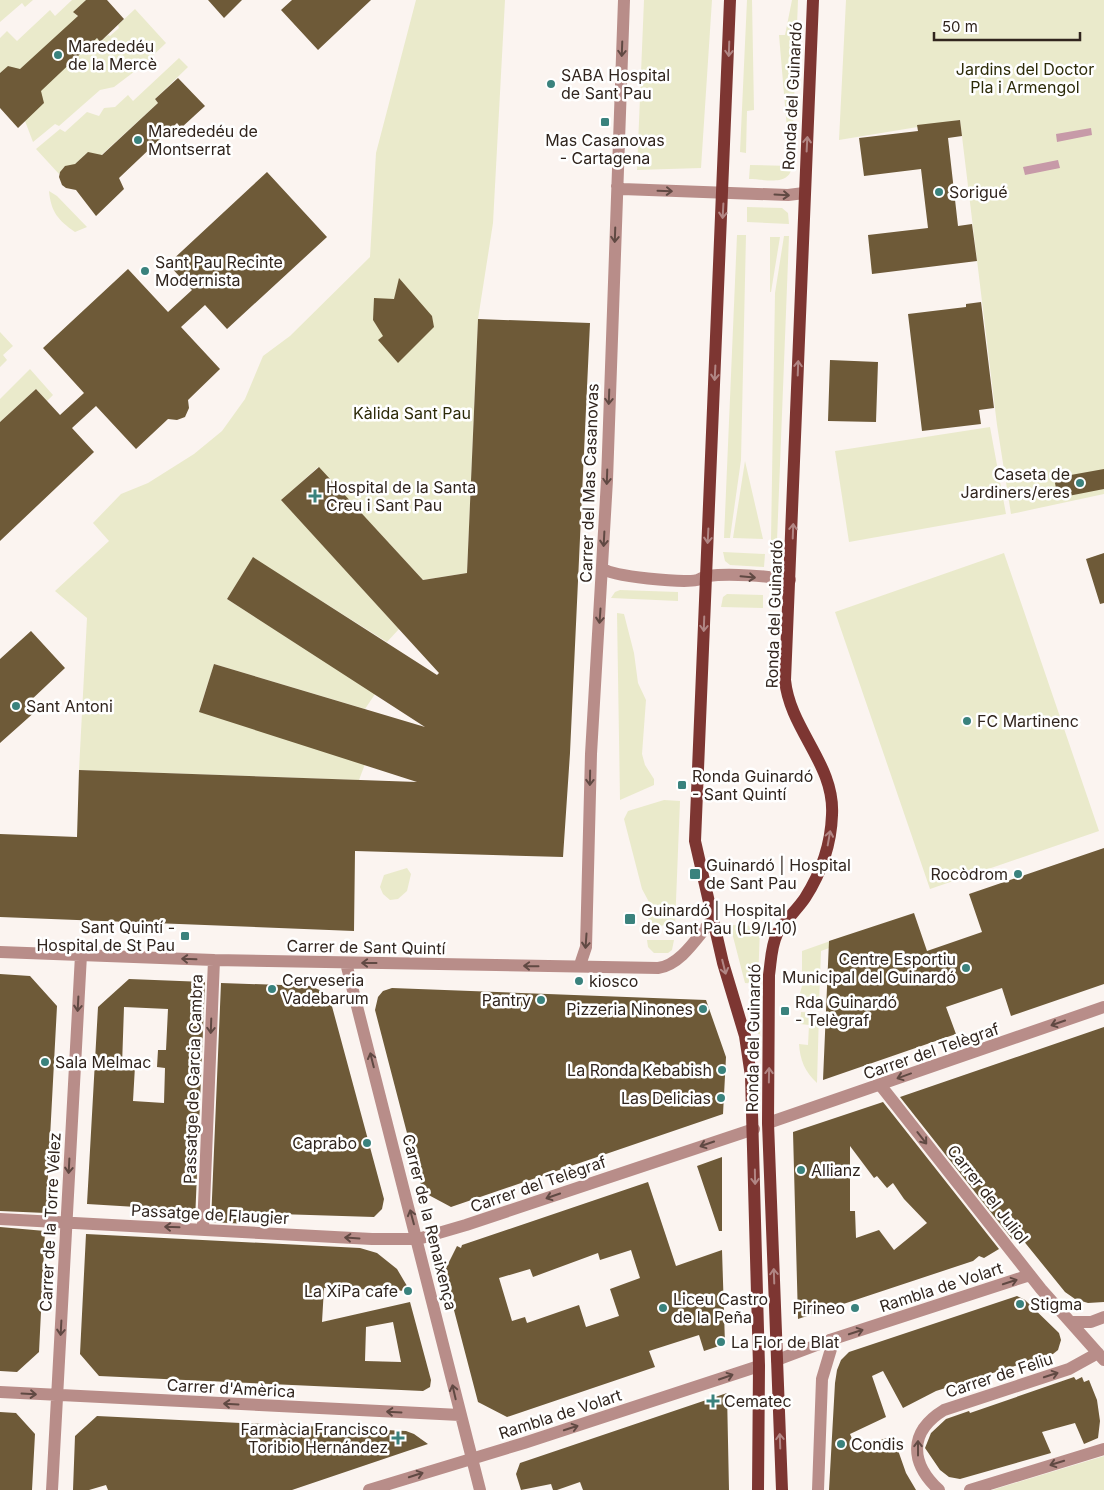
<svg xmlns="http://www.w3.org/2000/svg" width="1104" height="1490" font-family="Inter,sans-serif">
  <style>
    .green { fill: #eaeacb }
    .water { fill: #c79aa8 }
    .building { fill: #6e5a38; fill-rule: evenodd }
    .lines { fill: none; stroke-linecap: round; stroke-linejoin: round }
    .pedestrian { stroke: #b88d89; stroke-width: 12 }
    .minor { stroke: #b88d89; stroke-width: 12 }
    .primary { stroke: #7d3632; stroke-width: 12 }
    .oneway { stroke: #604943 }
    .oneway2 { stroke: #b18684 }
    .poi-dot { fill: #3a827d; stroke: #fff; stroke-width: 2 }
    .labels { text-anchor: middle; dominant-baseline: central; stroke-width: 5; stroke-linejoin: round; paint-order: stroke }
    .poi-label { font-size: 16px; fill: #31251e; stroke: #fff; text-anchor: start }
    .park-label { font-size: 16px; fill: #2d2b08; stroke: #fff }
    .street-label { font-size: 16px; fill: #31251e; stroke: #fff }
  </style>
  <rect width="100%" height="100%" fill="#fbf4f0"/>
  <path class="green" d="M0,0H33L25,7L22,3L0,22Z
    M72,0H86L74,12L78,17L17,72L9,66L0,73V38L7,31L17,41L50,10L55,16Z
    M416,0H505L493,223L478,319L467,573L423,580L318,467L282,500L399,629L387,642L253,558L227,599L375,694L365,709L214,664L199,711L365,764L359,780L79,770L87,618L55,591L109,541L93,523L121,494L148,483L194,454L222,431L245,399L263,356L290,336L370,257L376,153Z
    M644,0H712L701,168L637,170Z
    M747,0H752L754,110L747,111L746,153L740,152Z
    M792,0H798L792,153H789L779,35H785Z
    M846,0H1104V494L1011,514L997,425L960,120L839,140Z
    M135,9L166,43L143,65L114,87L100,90L59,126L55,124L33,142L25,121L38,93L96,37L100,42L108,35L110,36L119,28L118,25Z
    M179,58L188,67L155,99L158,103L98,158L87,153L74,165L64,167L59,174L36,149L60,129L65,132L87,112L99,116L104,108L115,107L128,95L133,101Z
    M750,165L792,166C790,187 765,179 749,179Z
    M49,191L57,196L87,227L75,232C58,220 51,212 49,191Z
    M747,207L782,208L788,213L789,224L747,222Z
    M737,235H746L741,460L730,538H724Z
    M784,236H789L777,541L771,540L775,293Z
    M770,237H780L771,292H770Z
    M0,332L13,346L3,355L7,360L0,367Z
    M30,369L53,395L47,401L36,389L0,422V399Z
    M990,427L1006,514L849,542L835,451Z
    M745,461L763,539L733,538Z
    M723,552L765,554L764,567L730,565L725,561Z
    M1004,553L1099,831L930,889L835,612Z
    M620,590L678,592V601L611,598L615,592Z
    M727,594L763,595V608L721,607L723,597Z
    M617,613L624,614L634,653L638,683L646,700L642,754L645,765L654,779V785L620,800Z
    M664,800L680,801L675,926L648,925L649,902L642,889L624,819L628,811Z
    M407,868L411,874L407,891L398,899L390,900L383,894L380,887L384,875Z
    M730,925L760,926L758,984L745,983Z
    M836,939L840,944L821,951L819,1003H801L798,1000L802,986V951Z
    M647,940H674L672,950L668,953H654L648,947Z
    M749,1001H760V1034H758Z
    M801,1012L819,1013L817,1083C805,1072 800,1060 799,1044L808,1045L809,1025L800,1024Z
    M1104,1456V1490H992Z"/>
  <path class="water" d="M1091,128L1092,135L1057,142L1056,134Z
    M1058,160L1060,168L1025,175L1023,167Z"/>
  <path class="building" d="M86,0H107L124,19L100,42L97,38L41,91L44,103L18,128L0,108V73L8,66L20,69L78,16L73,12Z
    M208,0H242L224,18Z
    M292,0H371L318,50L281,10Z
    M178,78L205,106L181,128L177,123L119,178L124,189L96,216L76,190L66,188L62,185L59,177L60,172L65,166L75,164L88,152L102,155L158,103L155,99Z
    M960,120L962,136L948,138L958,226L972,224L977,261L872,274L868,235L928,228L921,169L864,176L859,138L918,131L917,125Z
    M267,172L327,237L227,329L205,305L181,327L220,369L188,400L189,408L185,417L177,420L168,419L136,449L96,406L72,428L94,452L0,541V422L36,389L60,415L84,393L43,348L128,269L168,312L192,290L168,264Z
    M399,278L432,316L434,327L398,363L378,340L383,336L373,320L374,298L394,299Z
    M981,302L994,408L979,410L981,424L922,431L908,314L966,307V304Z
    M478,319L590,323L570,753L563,857L355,851L354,931L0,917V834L77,837L79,770L417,782L199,712L214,664L425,727L227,599L253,557L437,675L439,673L281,500L319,467L423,580L467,573Z
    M830,360L878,362L876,422L828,421Z
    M1104,469V489L1058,498L1054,478Z
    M1104,553V603L1100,604L1086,559Z
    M31,631L65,668L29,702L37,710L0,743V659Z
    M1104,848V984L1011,1016L1002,988L946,1007L956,1034L823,1080L829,941L914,913L927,951L982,932L969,894Z
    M0,974L30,976L57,1006L46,1213L0,1211Z
    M129,979L205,982L195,1221H185L186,1210L87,1204L98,1007ZM124,1007L168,1009L166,1050H158L157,1067L165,1068L164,1103L133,1101L135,1066H122Z
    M221,983L310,986L322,991L330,999L384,1199L382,1209L374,1217L248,1213V1224L211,1222Z
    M392,988L706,1000L726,1057L723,1114L451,1207L423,1192L414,1160L375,1010L378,997L383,991Z
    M1104,1027V1302L1088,1303L1075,1299L1065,1292L1018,1234L1012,1239L900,1097Z
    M883,1102L999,1249L984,1258L979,1256L973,1261L798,1319L793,1132ZM850,1146L874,1178L877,1176L887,1188L893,1183L904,1199L927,1223L894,1250L879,1230L856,1238L855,1211H850Z
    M722,1157V1231H719L697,1166Z
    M648,1182L676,1266L722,1250L725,1344L704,1351L699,1335L649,1351L655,1367L507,1417L478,1402L444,1272L457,1246L461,1248L462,1245ZM631,1250L640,1278L610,1289L619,1316L586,1327L579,1305L527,1323L525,1317L512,1321L499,1278L530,1269L533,1277L598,1253L600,1260Z
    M0,1227L45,1231L39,1352L17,1372L0,1371Z
    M86,1234L360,1248L377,1253L397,1269L410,1291L324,1288L322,1322L410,1302L431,1380L430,1387L423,1391L99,1376L80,1354ZM393,1322L401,1362L365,1361L366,1327Z
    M1017,1296L1025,1300L1059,1333L1061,1340L1058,1350L1053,1354L936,1391L903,1408L883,1371L872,1376L886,1417L850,1434L856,1448L893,1436L906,1473L916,1490H829L835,1383L837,1370L841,1360L849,1352Z
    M1074,1377L1076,1380L1082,1377L1084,1382L1089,1380L1097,1400L1100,1421L1098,1438L1084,1444L1075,1423L1042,1432L1051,1453L960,1479L949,1477L940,1470L925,1448L931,1433L946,1419L969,1411L970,1413Z
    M727,1393L729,1490H583L580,1482L557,1490H553L551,1484L521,1490L516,1474L520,1463Z
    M0,1412L16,1413L35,1434L32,1490H0Z
    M97,1416L406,1431L414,1434L428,1444L292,1490H108L106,1485L89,1490H73L75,1436Z"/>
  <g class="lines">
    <path class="pedestrian" d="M818,1490L822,1379L831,1349L830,1340"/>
    <path class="minor" d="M617,186L622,189L788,195L804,193
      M602,568C612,577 683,583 697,580C701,579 704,576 708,576C729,573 768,576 790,580
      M0,952L214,960L658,968C681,965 698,936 712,920
      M346,963L480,1490
      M580,965L586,947L591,754L607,480L624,0
      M881,1086L1041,1289L1104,1360
      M768,1123L1104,1007
      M0,1219L372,1239H418L466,1225L754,1129
      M203,1229L214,960
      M1071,1322H1091L1104,1317
      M777,1360L830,1340L1030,1275
      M0,1392L460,1415
      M52,1490L81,955
      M369,1490L524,1443L759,1366
      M939,1490C910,1463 908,1432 944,1410L1069,1369L1098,1353
      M970,1490L1104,1449"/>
    <path class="primary" d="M730,0L695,841L723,963L745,1036L751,1076L759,1366L758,1490
      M782,1490L768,1123L769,975C771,962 771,946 777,934C784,921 797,910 805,898C821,873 831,844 832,815C835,764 790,730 785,680L813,0"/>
  </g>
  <defs><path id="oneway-shaft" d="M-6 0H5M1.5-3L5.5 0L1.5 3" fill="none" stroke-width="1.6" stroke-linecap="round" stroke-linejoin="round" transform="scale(1.25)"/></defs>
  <g class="oneway">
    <use href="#oneway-shaft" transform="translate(622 49) rotate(92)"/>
    <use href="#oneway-shaft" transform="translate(665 191) rotate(2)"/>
    <use href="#oneway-shaft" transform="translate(782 195) rotate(3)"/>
    <use href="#oneway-shaft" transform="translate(615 235) rotate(92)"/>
    <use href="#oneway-shaft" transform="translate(609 397) rotate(92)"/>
    <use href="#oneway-shaft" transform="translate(607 477) rotate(92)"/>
    <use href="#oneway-shaft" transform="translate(604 539) rotate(93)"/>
    <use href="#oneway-shaft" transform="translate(748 577) rotate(5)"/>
    <use href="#oneway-shaft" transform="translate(600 616) rotate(94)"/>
    <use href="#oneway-shaft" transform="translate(590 778) rotate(91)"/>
    <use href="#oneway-shaft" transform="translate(586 941) rotate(94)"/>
    <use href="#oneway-shaft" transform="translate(189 959) rotate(-178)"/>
    <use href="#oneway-shaft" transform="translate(369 963) rotate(180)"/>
    <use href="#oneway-shaft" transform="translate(531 966) rotate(-179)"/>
    <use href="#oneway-shaft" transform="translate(78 1004) rotate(93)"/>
    <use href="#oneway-shaft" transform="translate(1058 1023) rotate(161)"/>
    <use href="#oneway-shaft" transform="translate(211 1026) rotate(92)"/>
    <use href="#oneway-shaft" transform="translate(372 1060) rotate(-104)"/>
    <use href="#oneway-shaft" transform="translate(904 1076) rotate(160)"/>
    <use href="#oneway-shaft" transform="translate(922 1138) rotate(52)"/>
    <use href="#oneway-shaft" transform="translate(707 1144) rotate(161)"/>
    <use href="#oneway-shaft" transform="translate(69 1166) rotate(93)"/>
    <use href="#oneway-shaft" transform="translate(553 1196) rotate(161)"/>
    <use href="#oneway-shaft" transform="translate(412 1217) rotate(-105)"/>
    <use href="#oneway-shaft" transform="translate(172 1227) rotate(-178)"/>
    <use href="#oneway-shaft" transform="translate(352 1238) rotate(-176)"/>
    <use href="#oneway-shaft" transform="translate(1010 1282) rotate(-18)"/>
    <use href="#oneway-shaft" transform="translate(61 1328) rotate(93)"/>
    <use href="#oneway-shaft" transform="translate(856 1332) rotate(-18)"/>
    <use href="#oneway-shaft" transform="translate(1051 1375) rotate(-18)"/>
    <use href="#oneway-shaft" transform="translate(726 1377) rotate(-19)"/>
    <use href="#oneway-shaft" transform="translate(454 1392) rotate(-103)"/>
    <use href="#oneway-shaft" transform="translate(29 1394) rotate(3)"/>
    <use href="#oneway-shaft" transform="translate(231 1404) rotate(-177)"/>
    <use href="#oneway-shaft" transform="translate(394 1412) rotate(-177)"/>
    <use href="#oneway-shaft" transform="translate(571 1428) rotate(-18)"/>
    <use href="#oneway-shaft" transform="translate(918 1448) rotate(-90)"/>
    <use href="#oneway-shaft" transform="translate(1057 1463) rotate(163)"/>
    <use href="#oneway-shaft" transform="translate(416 1475) rotate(-18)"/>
  </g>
  <g class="oneway2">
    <use href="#oneway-shaft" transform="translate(729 49) rotate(92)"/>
    <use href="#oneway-shaft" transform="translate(807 144) rotate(-87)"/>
    <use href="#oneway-shaft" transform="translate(723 211) rotate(93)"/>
    <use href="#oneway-shaft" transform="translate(798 368) rotate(-88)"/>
    <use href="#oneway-shaft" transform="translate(715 373) rotate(93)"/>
    <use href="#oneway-shaft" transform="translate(793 531) rotate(-88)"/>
    <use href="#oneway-shaft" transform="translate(708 536) rotate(93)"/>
    <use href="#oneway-shaft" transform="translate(704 624) rotate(92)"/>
    <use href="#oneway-shaft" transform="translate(829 838) rotate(-80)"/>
    <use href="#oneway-shaft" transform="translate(724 967) rotate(76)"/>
    <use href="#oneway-shaft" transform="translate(769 1075) rotate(-89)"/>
    <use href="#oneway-shaft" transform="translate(755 1177) rotate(89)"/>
    <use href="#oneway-shaft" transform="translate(774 1276) rotate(-92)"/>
    <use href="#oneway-shaft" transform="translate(780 1441) rotate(-92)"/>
  </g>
  <g class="poi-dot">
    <circle cx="58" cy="55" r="5"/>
    <circle cx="551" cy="84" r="5"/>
    <rect x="600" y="117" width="10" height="10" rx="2.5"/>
    <circle cx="138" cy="140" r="5"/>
    <circle cx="939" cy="192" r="5"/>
    <circle cx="145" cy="271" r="5"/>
    <circle cx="1080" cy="483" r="5"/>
    <path d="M312.5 488.5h5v5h5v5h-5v5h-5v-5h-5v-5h5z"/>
    <circle cx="16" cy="706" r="5"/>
    <circle cx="967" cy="721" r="5"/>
    <rect x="677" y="780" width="10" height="10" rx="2.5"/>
    <rect x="689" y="868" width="12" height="12" rx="2.5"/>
    <circle cx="1018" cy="874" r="5"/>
    <rect x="624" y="913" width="12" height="12" rx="2.5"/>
    <rect x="180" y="931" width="10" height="10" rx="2.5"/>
    <circle cx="966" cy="968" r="5"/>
    <circle cx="579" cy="981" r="5"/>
    <circle cx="272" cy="989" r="5"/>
    <circle cx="541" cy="1000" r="5"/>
    <circle cx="703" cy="1009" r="5"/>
    <rect x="780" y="1006" width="10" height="10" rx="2.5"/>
    <circle cx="45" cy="1062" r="5"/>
    <circle cx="722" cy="1070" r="5"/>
    <circle cx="721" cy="1098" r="5"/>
    <circle cx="367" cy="1143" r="5"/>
    <circle cx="801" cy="1170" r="5"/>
    <circle cx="408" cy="1291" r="5"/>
    <circle cx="1020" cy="1304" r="5"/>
    <circle cx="663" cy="1308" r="5"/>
    <circle cx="855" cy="1308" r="5"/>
    <circle cx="721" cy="1342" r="5"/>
    <path d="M710.5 1393.5h5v5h5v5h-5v5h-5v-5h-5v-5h5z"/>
    <path d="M395.5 1430.5h5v5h5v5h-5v5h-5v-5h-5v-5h5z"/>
    <circle cx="841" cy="1444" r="5"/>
  </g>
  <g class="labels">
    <g class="poi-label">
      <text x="68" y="46">Marededéu<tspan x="68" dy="18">de la Mercè</tspan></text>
      <text x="561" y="75">SABA Hospital<tspan x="561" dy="18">de Sant Pau</tspan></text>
      <text x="148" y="131">Marededéu de<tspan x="148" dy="18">Montserrat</tspan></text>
      <text x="605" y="140" text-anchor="middle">Mas Casanovas<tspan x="605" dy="18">- Cartagena</tspan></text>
      <text x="949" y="192">Sorigué</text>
      <text x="155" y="262">Sant Pau Recinte<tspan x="155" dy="18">Modernista</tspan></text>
      <text x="1070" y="474" text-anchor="end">Caseta de<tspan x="1070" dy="18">Jardiners/eres</tspan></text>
      <text x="326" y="487">Hospital de la Santa<tspan x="326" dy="18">Creu i Sant Pau</tspan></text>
      <text x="26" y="706">Sant Antoni</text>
      <text x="977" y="721">FC Martinenc</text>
      <text x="692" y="776">Ronda Guinardó<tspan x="692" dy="18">- Sant Quintí</tspan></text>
      <text x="706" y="865">Guinardó | Hospital<tspan x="706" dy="18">de Sant Pau</tspan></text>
      <text x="1008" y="874" text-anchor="end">Rocòdrom</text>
      <text x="641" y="910">Guinardó | Hospital<tspan x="641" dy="18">de Sant Pau (L9/L10)</tspan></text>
      <text x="175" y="927" text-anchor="end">Sant Quintí -<tspan x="175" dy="18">Hospital de St Pau</tspan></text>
      <text x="956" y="959" text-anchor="end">Centre Esportiu<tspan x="956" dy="18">Municipal del Guinardó</tspan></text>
      <text x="282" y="980">Cerveseria<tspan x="282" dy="18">Vadebarum</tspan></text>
      <text x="589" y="981">kiosco</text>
      <text x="531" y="1000" text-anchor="end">Pantry</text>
      <text x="795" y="1002">Rda Guinardó<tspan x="795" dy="18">- Telègraf</tspan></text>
      <text x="693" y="1009" text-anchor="end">Pizzeria Ninones</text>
      <text x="55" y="1062">Sala Melmac</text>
      <text x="712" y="1070" text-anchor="end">La Ronda Kebabish</text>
      <text x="711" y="1098" text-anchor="end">Las Delicias</text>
      <text x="357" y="1143" text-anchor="end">Caprabo</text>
      <text x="811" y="1170">Allianz</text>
      <text x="398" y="1291" text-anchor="end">La XiPa cafe</text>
      <text x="673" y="1299">Liceu Castro<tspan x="673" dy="18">de la Peña</tspan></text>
      <text x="1030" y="1304">Stigma</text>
      <text x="845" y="1308" text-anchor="end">Pirineo</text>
      <text x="731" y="1342">La Flor de Blat</text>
      <text x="724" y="1401">Cematec</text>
      <text x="388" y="1429" text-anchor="end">Farmàcia Francisco<tspan x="388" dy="18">Toribio Hernández</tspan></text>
      <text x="851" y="1444">Condis</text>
    </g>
    <g class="park-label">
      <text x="1025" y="69">Jardins del Doctor<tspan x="1025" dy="18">Pla i Armengol</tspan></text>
      <text x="412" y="413">Kàlida Sant Pau</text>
    </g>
    <g class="street-label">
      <text transform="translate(792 96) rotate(-87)">Ronda del Guinardó</text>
      <text transform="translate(589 483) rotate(-88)">Carrer del Mas Casanovas</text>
      <text transform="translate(774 614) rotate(-88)">Ronda del Guinardó</text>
      <text transform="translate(366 947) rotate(1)">Carrer de Sant Quintí</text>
      <text transform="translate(753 1038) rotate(-89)">Ronda del Guinardó</text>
      <text transform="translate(931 1051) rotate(-19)">Carrer del Telègraf</text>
      <text transform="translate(193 1079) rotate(-88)">Passatge de Garcia Cambra</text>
      <text transform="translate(538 1184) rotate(-19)">Carrer del Telègraf</text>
      <text transform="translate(988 1194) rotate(52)">Carrer del Juliol</text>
      <text transform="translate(210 1214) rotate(3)">Passatge de Flaugier</text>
      <text transform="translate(50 1222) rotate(-87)">Carrer de la Torre Vélez</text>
      <text transform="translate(430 1222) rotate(76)">Carrer de la Renaixença</text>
      <text transform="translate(941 1287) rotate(-18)">Rambla de Volart</text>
      <text transform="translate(999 1375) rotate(-18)">Carrer de Feliu</text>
      <text transform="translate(231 1388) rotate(3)">Carrer d'Amèrica</text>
      <text transform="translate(560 1414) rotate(-18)">Rambla de Volart</text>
    </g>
  </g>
  <path d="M934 32v8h146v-8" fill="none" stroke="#31251e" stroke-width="2.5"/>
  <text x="942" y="32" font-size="15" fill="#31251e" stroke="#ffffff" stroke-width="4" paint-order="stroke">50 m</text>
</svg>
